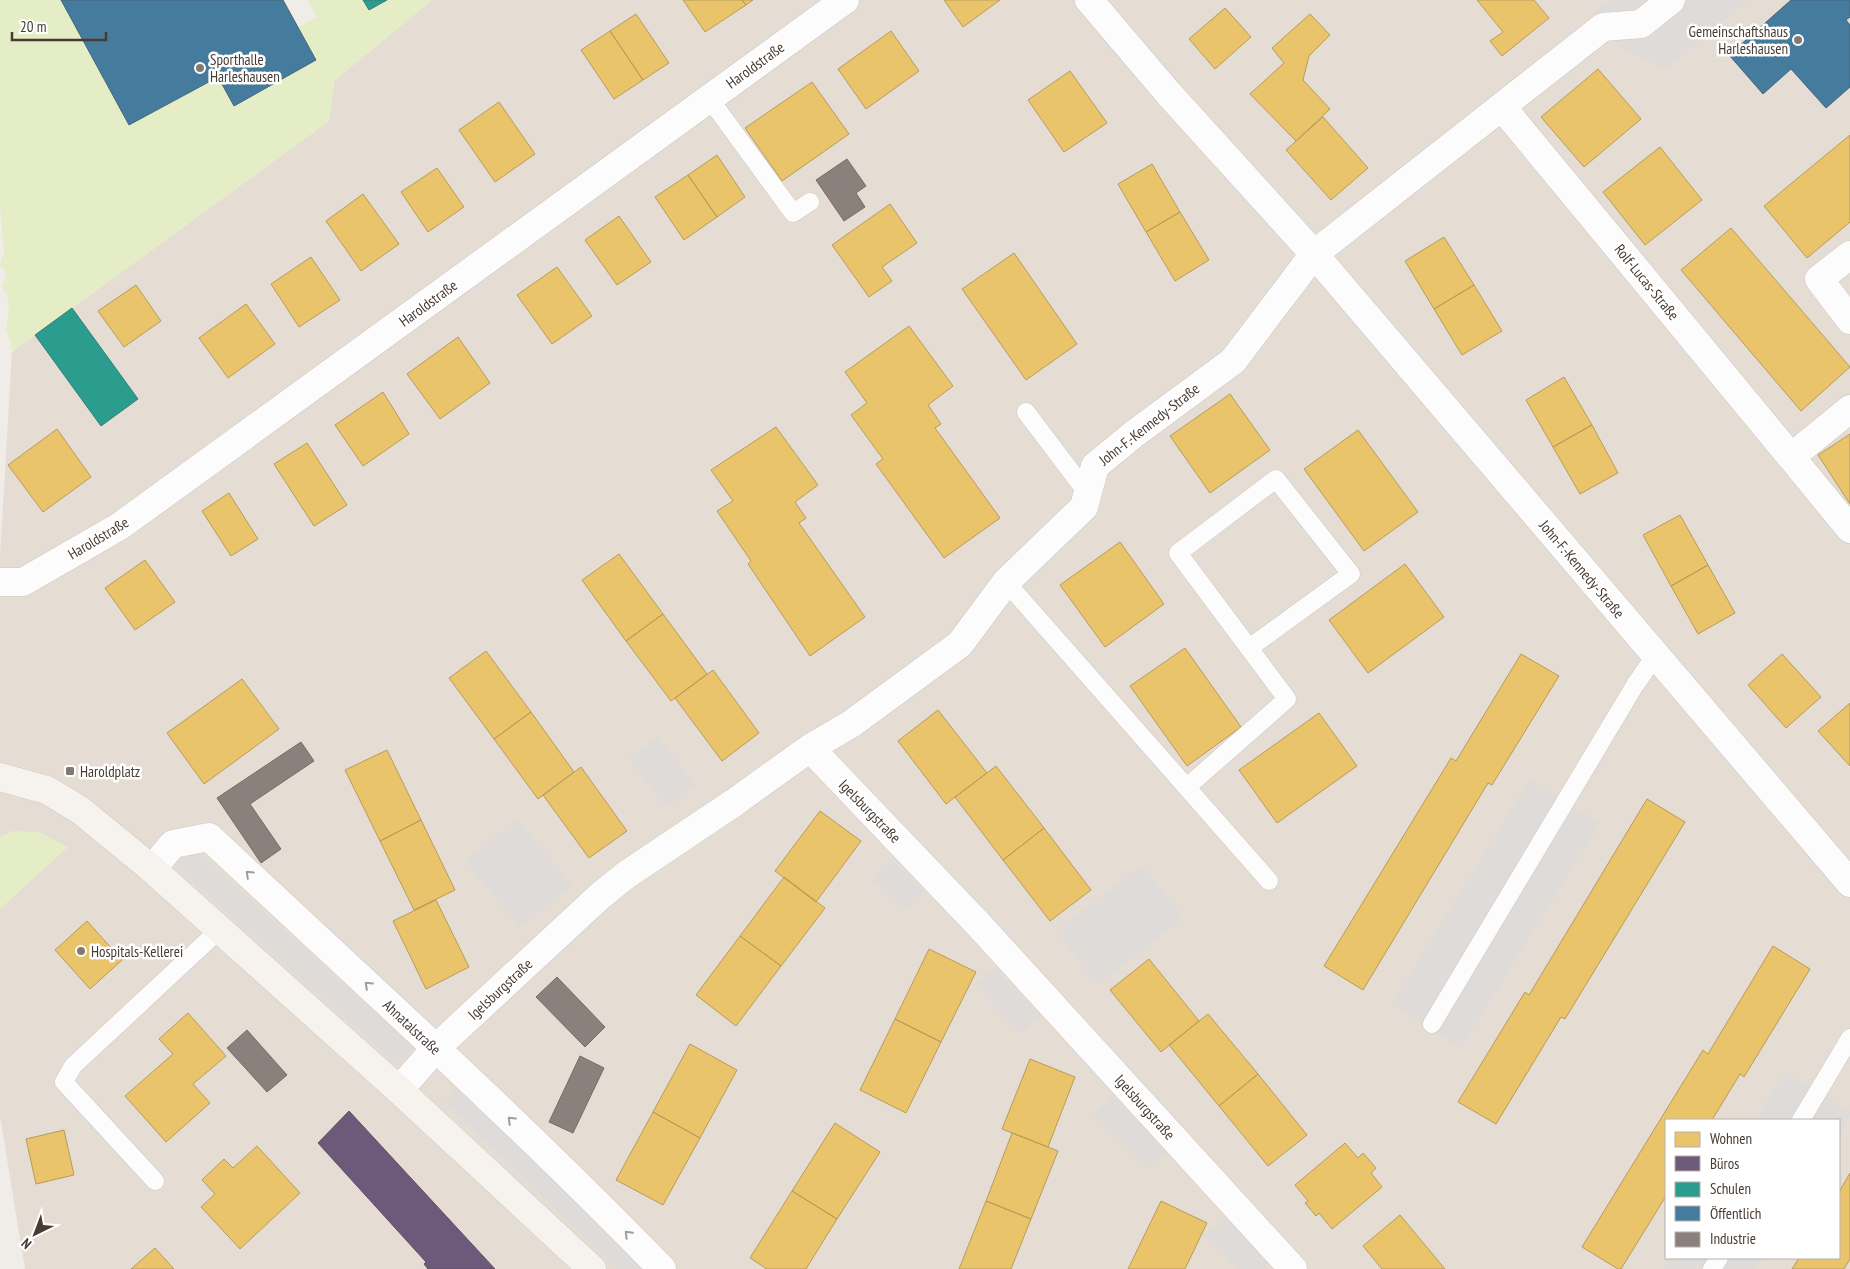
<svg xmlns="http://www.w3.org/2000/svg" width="1850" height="1269" font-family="'PT Sans Narrow',sans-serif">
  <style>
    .residential { fill: #e5ddd4; fill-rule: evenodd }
    .green { fill: #e4edc5 }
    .parking { fill: #dfdbd8 }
    .homes { fill: #e9c46a; stroke: #b89b5a }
    .offices { fill: #6d597a; stroke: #625065 }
    .schools { fill: #2a9d8f; stroke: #338073 }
    .public { fill: #457b9d; stroke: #46687d }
    .industry { fill: #8a817c; stroke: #766c66 }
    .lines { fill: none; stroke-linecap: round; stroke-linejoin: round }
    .lane-casing { stroke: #cdc8c4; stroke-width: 19 }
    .street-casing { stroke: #cdc8c4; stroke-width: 29 }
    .secondary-casing { stroke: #d1c9bf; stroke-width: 29 }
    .lane { stroke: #fdfcfc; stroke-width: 18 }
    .street { stroke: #fdfcfc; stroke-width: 28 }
    .secondary { stroke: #f6f3ee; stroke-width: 28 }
    .oneway { stroke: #a29c98 }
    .poi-dot { fill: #827972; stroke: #fff; stroke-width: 2 }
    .labels { text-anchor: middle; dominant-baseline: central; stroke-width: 5; stroke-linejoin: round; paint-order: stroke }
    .poi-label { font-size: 15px; fill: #473b33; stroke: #fff; text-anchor: start }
    .street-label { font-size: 15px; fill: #473b33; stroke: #fff }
  </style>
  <rect width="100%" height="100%" fill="#f0ece8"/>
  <path class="residential" d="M432,0H1850V1269H25L0,1116V557L12,352L329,121L334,81ZM1666,1120H1839V1258H1666Z"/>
  <path class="green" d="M0,0H61L130,125L218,77L234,105L316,60L298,27L317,17L308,0H432L334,81L329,121L12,352L11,343L6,328L9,311L7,293L3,290L2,284L6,279L5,270L0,266L2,257L4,254L0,206Z
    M13,831L39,832L68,847L0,909V837Z"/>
  <path class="parking" d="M1609,0H1749L1666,69L1619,47L1593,13Z
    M658,737L696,785L667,808L629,759Z
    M1530,779L1600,823L1461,1048L1391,1005Z
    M517,819L572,885L520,928L465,861Z
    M191,846L414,1047L398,1065L174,865Z
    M891,859L925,892L906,912L872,879Z
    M1142,865L1184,918L1098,985L1056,931Z
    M994,967L1040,1016L1021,1034L975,985Z
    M1785,1072L1850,1111V1117L1839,1135V1120H1755Z
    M458,1087L646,1269H617L445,1101Z
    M1112,1095L1167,1150L1148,1169L1093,1115Z
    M1226,1216L1269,1264L1264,1269H1238L1206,1235Z
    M1670,1258H1763L1756,1269H1663Z"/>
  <path class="homes" d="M683,0H742L746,5L705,32Z
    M742,0H753L746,5Z
    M944,0H1000L963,27Z
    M1477,0H1534L1549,18L1502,56L1490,41L1503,32Z
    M1225,8L1251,37L1215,69L1189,39Z
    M636,14L669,63L643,80L610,31Z
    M1310,14L1330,35L1309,56L1303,80L1330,109L1296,141L1250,94L1284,63L1272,48Z
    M610,31L643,80L614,99L581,50Z
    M891,31L919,71L866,109L838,69Z
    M1598,69L1641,119L1584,167L1541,117Z
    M1070,71L1107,123L1064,152L1028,100Z
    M812,82L849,134L782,181L745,128Z
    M499,102L535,154L495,182L459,130Z
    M1323,117L1368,168L1331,200L1286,150Z
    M1850,135V222L1807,258L1764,206Z
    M1660,147L1702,200L1645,245L1603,192Z
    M717,155L745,197L717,217L688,175Z
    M1152,164L1180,212L1146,232L1118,184Z
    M437,168L464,207L428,232L401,192Z
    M688,175L717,217L684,240L655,197Z
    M363,194L399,244L361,271L326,221Z
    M890,204L917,243L882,267L892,281L869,297L832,245Z
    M1180,212L1209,260L1175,281L1146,232Z
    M619,216L651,262L617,285L585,240Z
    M1731,228L1850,367L1801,411L1681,270Z
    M1444,237L1474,285L1434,309L1405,261Z
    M1014,253L1077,344L1026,380L962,289Z
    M311,257L340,300L299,327L271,284Z
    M557,267L592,316L552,344L517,295Z
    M136,285L161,321L124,347L98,311Z
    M1474,285L1502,331L1462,355L1434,309Z
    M246,304L275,344L228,378L199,338Z
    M909,326L953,386L928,405L941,424L935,428L1000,518L944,558L876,464L883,459L851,415L867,403L845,372Z
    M458,337L490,383L440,419L407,374Z
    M1564,377L1592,425L1553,447L1526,400Z
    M383,392L409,434L363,466L335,425Z
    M1230,394L1270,450L1210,493L1170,436Z
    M1592,425L1618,473L1580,494L1553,447Z
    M776,427L818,485L795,502L806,518L799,523L865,617L810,656L748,564L751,561L717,511L733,501L711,470Z
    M57,429L91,477L43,512L8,465Z
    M1358,430L1418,512L1364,551L1304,469Z
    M1850,434V504L1818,455Z
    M307,443L347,505L314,526L274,464Z
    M229,493L258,539L231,556L202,511Z
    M1680,515L1708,565L1671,586L1643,535Z
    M1120,542L1164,604L1105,647L1060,585Z
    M619,554L663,614L626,641L582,580Z
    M145,560L175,602L135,630L105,588Z
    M1405,564L1444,617L1368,673L1329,620Z
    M1708,565L1735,613L1698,634L1671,586Z
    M663,614L707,674L671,701L626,641Z
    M1185,648L1241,727L1187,766L1130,686Z
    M486,651L531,712L494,739L449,678Z
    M1521,654L1559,676L1492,785L1488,783L1363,990L1324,966L1451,758L1456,761Z
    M1782,654L1821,697L1786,728L1748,685Z
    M713,670L759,733L722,761L675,698Z
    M242,679L279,729L204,784L167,733Z
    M1850,703V766L1818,731Z
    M938,710L987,773L946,804L898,741Z
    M531,712L574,772L538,799L494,739Z
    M1319,713L1357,766L1277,823L1239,770Z
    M387,750L421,820L380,841L345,770Z
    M996,766L1044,828L1003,860L955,797Z
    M581,767L627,831L589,858L543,795Z
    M1647,799L1685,822L1565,1019L1561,1017L1496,1124L1458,1102L1525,992L1529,995Z
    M820,811L861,841L816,902L775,871Z
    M421,820L455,890L414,910L380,841Z
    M1044,828L1091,890L1050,921L1003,860Z
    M784,877L825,908L781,966L740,936Z
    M436,900L469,967L426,989L393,921Z
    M87,921L122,960L90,989L55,950Z
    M740,936L781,966L736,1026L696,995Z
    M1773,946L1810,969L1744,1077L1740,1074L1712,1120H1666V1196L1621,1269H1618L1582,1247L1703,1050L1708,1054Z
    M929,949L976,972L941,1042L895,1019Z
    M1149,959L1199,1021L1161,1052L1110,990Z
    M188,1013L226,1056L193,1084L210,1103L166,1142L125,1096L173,1054L159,1039Z
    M1208,1014L1258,1074L1219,1106L1169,1045Z
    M895,1019L941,1042L906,1113L860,1090Z
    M690,1044L737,1070L700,1138L653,1112Z
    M1030,1059L1075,1077L1048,1147L1002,1129Z
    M1258,1074L1307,1135L1268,1166L1219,1106Z
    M653,1112L700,1138L663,1205L616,1180Z
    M835,1123L880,1152L837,1219L792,1191Z
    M64,1130L74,1175L36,1184L26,1139Z
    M1012,1133L1058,1151L1031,1219L986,1201Z
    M1345,1143L1358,1158L1363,1153L1376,1168L1371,1173L1382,1187L1332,1229L1319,1213L1316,1216L1305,1203L1308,1201L1295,1185Z
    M257,1146L300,1193L240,1249L201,1207L215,1194L202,1180L224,1159L233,1168Z
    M1850,1173V1259L1844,1269H1792L1799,1258H1839V1192Z
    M792,1191L837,1219L806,1269H767L750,1258Z
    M986,1201L1031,1219L1011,1269H959Z
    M1161,1201L1207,1223L1185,1269H1128Z
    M1400,1215L1445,1269H1382L1363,1246Z
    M155,1248L174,1269H131Z"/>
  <path class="offices" d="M349,1111L495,1269H428L424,1264L426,1262L318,1143Z"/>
  <path class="schools" d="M363,0H387L369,10Z
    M72,308L138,399L101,426L35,335Z"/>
  <path class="public" d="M61,0H283L316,60L234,106L218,77L129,125Z
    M1791,0H1850V17L1846,20L1850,25V87L1826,108L1791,69L1763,94L1729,55Z"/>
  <path class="industry" d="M847,159L866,186L856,193L865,207L844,221L816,180Z
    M301,742L314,761L250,804L281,849L261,863L217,798Z
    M557,977L605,1027L585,1047L536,997Z
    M247,1030L287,1075L267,1092L227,1048Z
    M580,1056L604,1068L573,1133L549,1122Z"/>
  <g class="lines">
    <defs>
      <path id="lane" d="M709,98L793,213L810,202
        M1026,412L1088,494
        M1006,582L1269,881
        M1187,787L1287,699L1178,553L1276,479L1351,574L1249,648
        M1432,1024L1635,685L1656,655
        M1801,1120L1850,1038
        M155,1181L64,1082L73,1066L219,930
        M1712,1269L1719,1258"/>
      <path id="street" d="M1089,0L1169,94L1314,254L1850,883
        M1502,107L1791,457L1850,409
        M1850,255L1819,279L1850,320
        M1791,457L1850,529
        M0,582H23L120,526L845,0
        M810,748L851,724L960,644L1006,582L1084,507L1095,466L1134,434L1233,361L1314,254L1603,27L1641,24L1671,0
        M152,869L173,844L209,837C361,979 516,1119 662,1269
        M399,1090L436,1048L600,896L626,875L735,802L810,748L978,924L1293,1269"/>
      <path id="secondary" d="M0,777L47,790L80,810L152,869L399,1090L592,1269"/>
    </defs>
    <use href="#lane" class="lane-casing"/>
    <use href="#street" class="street-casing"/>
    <use href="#secondary" class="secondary-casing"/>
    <use href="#lane" class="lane"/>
    <use href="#street" class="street"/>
    <use href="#secondary" class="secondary"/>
  </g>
  <defs><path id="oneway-chevron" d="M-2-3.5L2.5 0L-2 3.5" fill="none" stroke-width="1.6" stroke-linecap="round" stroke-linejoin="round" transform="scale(1.25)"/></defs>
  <g class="oneway">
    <use href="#oneway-chevron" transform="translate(249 874) rotate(-137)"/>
    <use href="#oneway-chevron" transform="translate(368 985) rotate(-137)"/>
    <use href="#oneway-chevron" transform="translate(511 1120) rotate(-136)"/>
    <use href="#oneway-chevron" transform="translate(628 1234) rotate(-134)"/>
  </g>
  <g class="poi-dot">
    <circle cx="1798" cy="40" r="5"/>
    <circle cx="200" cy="68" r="5"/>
    <rect x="65" y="766" width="10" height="10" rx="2.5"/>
    <circle cx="81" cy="951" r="5"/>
  </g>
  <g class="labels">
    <g class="poi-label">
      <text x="1788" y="31" text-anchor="end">Gemeinschaftshaus<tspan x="1788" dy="17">Harleshausen</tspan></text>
      <text x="210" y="59">Sporthalle<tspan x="210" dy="17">Harleshausen</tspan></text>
      <text x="80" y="771">Haroldplatz</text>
      <text x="91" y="951">Hospitals-Kellerei</text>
    </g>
    <g class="street-label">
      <text transform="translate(755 65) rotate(-36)">Haroldstraße</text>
      <text transform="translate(1647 282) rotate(51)">Rolf-Lucas-Straße</text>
      <text transform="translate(428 303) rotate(-36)">Haroldstraße</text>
      <text transform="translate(1149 424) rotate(-38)">John-F.-Kennedy-Straße</text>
      <text transform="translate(98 538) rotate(-31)">Haroldstraße</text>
      <text transform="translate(1582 569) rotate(50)">John-F.-Kennedy-Straße</text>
      <text transform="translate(870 811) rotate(46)">Igelsburgstraße</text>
      <text transform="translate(500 989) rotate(-43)">Igelsburgstraße</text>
      <text transform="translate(412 1027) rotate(43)">Ahnatalstraße</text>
      <text transform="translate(1145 1107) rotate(48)">Igelsburgstraße</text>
    </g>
  </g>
  <rect x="1665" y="1119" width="175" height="140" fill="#ffffff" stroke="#b5b1ad"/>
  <rect x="1675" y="1132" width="25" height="15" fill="#e9c46a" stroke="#b5b1ad"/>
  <text x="1710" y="1144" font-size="15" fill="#473b33">Wohnen</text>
  <rect x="1675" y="1156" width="25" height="15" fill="#6d597a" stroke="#b5b1ad"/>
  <text x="1710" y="1169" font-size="15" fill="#473b33">Büros</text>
  <rect x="1675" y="1182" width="25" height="15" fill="#2a9d8f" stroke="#b5b1ad"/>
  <text x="1710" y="1194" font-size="15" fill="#473b33">Schulen</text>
  <rect x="1675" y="1206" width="25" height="15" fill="#457b9d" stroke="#b5b1ad"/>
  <text x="1710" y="1219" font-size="15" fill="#473b33">Öffentlich</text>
  <rect x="1675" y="1232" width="25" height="15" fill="#8a817c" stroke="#b5b1ad"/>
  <text x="1710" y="1244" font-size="15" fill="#473b33">Industrie</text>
  <g transform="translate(35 1234) rotate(222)" stroke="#ffffff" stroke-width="4" paint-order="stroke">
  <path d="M0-4L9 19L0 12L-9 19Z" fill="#473b33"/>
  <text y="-8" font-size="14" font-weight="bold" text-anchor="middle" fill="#473b33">N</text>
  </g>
  <path d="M12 32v8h94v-8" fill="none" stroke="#473b33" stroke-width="2.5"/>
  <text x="20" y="32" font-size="15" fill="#473b33" stroke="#ffffff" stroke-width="4" paint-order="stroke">20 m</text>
</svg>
